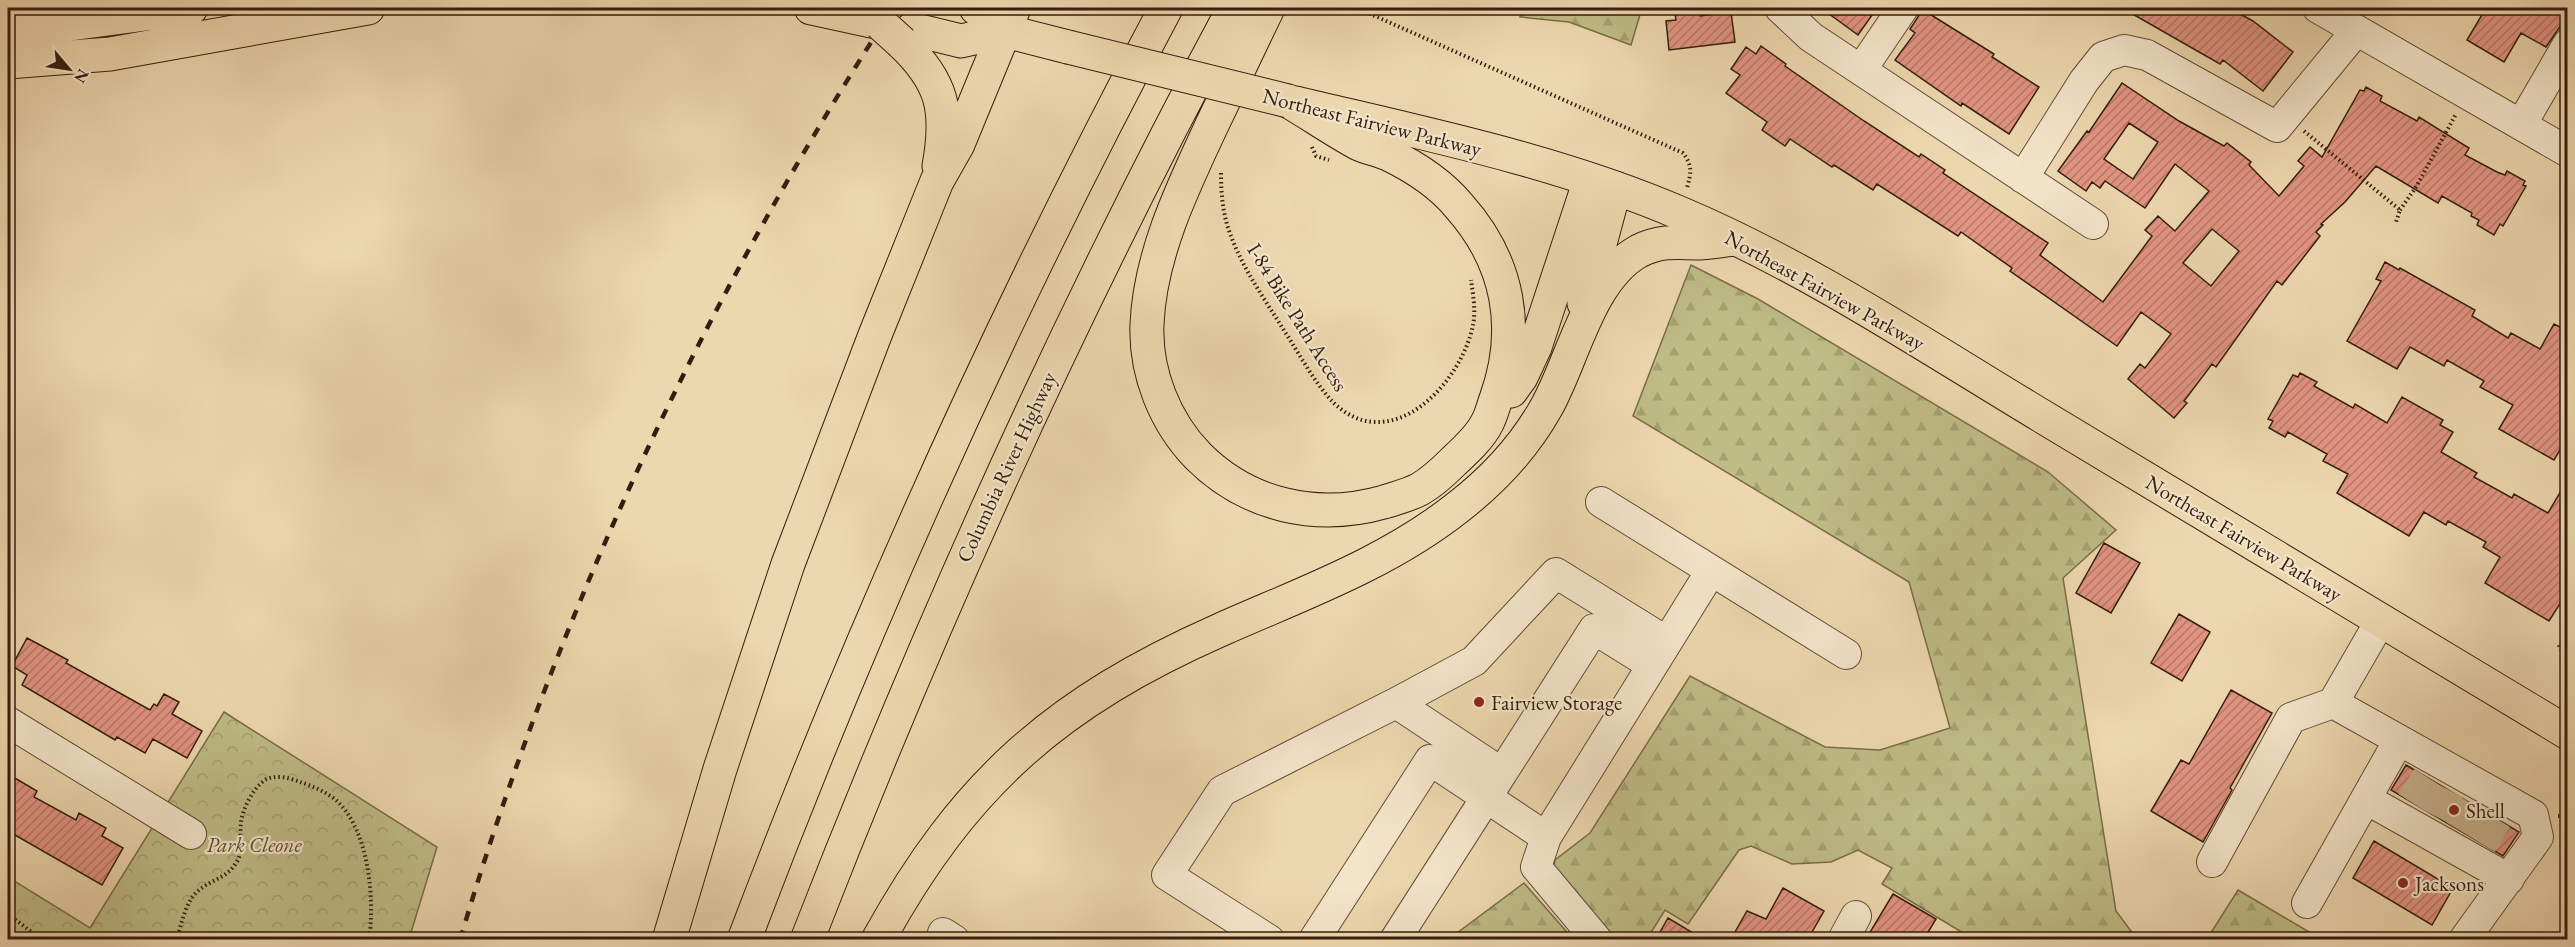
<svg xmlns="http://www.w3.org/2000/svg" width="2575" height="947" font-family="'EB Garamond',serif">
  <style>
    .forest { fill: url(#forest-firs); stroke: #7a6c4a; stroke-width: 1.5 }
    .park { fill: url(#park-crowns); stroke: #7a6c4a; stroke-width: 1.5 }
    .building { fill: url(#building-hatch); stroke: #341d0e; stroke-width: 1.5; fill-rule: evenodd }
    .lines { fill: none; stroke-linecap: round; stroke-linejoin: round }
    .minor-tunnel { stroke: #c8b28e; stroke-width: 30; stroke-dasharray: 30 15; stroke-linecap: butt }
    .minor-casing { stroke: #624c36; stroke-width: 32 }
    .major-casing { stroke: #341d0e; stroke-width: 35 }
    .highway-casing { stroke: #341d0e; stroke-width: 35 }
    .path { stroke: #341d0e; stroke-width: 4; stroke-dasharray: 1.5 3; stroke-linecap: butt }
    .minor { stroke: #f3e5ca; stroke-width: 30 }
    .major { stroke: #edd7ae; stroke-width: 33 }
    .highway { stroke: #edd7ae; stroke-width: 33 }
    .rail { stroke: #341d0e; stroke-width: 4.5; stroke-dasharray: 10 10; stroke-linecap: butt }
    .major-bridge-casing { stroke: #341d0e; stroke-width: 35; stroke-linecap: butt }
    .highway-bridge-casing { stroke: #341d0e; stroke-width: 35; stroke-linecap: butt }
    .major-bridge { stroke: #edd7ae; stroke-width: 33 }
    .highway-bridge { stroke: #edd7ae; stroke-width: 33 }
    .poi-dot { fill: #8f2418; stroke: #f3e5ca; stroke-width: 2 }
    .labels { text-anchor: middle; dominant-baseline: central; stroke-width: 4.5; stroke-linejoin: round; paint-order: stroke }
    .street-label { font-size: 21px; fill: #341d0e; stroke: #f3e5ca }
    .poi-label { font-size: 21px; fill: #341d0e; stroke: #f3e5ca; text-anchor: start }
    .park-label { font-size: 21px; font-style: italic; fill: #5e4d32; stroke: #f3e5ca }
  </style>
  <defs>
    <pattern id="forest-firs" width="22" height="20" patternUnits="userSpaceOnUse" patternTransform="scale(1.5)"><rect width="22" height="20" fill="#bfbc86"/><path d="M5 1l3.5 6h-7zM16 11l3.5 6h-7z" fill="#a5a172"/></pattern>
    <pattern id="park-crowns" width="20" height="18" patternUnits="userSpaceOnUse" patternTransform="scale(1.5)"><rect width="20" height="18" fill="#bfbc86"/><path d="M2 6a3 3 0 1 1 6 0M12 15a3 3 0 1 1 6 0" fill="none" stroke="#a5a172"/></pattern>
    <pattern id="building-hatch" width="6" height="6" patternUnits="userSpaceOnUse" patternTransform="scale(1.5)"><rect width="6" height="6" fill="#e29482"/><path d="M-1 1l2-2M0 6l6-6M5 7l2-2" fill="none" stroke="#b87869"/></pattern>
  </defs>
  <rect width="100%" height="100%" fill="#edd7ae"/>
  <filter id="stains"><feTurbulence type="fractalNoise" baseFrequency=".00333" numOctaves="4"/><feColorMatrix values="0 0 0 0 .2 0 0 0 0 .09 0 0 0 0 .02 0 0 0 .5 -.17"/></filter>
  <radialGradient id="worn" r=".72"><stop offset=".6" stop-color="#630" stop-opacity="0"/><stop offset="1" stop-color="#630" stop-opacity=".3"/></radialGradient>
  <path class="forest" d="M1527,8H1642L1631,45L1569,22L1520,17Z
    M1691,265L1758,299L2048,472L2116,530L2063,578L2116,911L2137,939H1973L1882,884L1892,868L1858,850L1831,862L1792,864L1751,846L1739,850L1688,924L1665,910L1647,939H1611L1553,872L1555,860L1590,833L1690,676L1825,747L1880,750L1950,728L1909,582L1633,416Z
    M1524,883L1573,939H1449Z
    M2238,890L2321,939H2207Z"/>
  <path class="park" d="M224,712L437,847L409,939H8V877L90,928Z"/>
  <path class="building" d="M1674,8H1700V16L1731,12L1735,42L1669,50L1666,21L1676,20Z
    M1821,8H1877L1858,35Z
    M1920,8L1994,54L1992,57L2039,87L2009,134L1962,103L1961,106L1895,60L1915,33L1910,29L1918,17Z
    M2122,8H2229L2253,21L2293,52L2263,91L2223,60L2220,64Z
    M2486,8H2568V15L2546,47L2521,33L2504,62L2467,40Z
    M1761,46L1786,64L1785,66L1864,121L1919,157L1921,154L1945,170L1943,173L2048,243L2040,255L2103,302L2152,236L2145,230L2158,216L2175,231L2209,191L2175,164L2145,208L2105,181L2100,188L2092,182L2086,191L2058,171L2087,131L2089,132L2122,83L2179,121L2224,146L2227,143L2251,162L2249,165L2279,196L2304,166L2298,161L2310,147L2322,157L2360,90L2364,91L2366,87L2382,96L2380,101L2417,121L2419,117L2469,148L2465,155L2497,172L2505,175L2507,171L2525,181L2523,185L2526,186L2503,226L2500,224L2494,235L2477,225L2479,220L2471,216L2472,213L2442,196L2438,203L2376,166L2345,202L2321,224L2323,225L2316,232L2320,236L2282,285L2277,281L2216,367L2212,364L2184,401L2187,403L2174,418L2128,379L2140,364L2145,368L2171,334L2141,312L2117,346L2010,271L2012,268L1961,232L1958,236L1877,184L1873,190L1834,165L1832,167L1790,139L1785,146L1762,130L1767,122L1726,93L1740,75L1731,69L1746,47L1756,54ZM2129,123L2158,142L2133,179L2104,159ZM2212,229L2239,251L2211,286L2183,263Z
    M2385,262L2399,270L2400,268L2475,310L2472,316L2508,338L2511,333L2540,349L2554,324L2568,331V436L2554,460L2499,429L2513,405L2480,387L2484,381L2447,360L2444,366L2410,347L2397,369L2347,341L2381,281L2376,279Z
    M2300,373L2317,382L2314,386L2353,408L2355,404L2387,423L2402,397L2443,420L2440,425L2453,432L2441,452L2477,473L2474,477L2512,498L2514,494L2548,513L2568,479V591L2549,621L2485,583L2500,557L2483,547L2486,542L2448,521L2446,525L2424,512L2409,536L2337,493L2348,474L2323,461L2327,454L2288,432L2285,437L2269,428L2273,421L2268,419L2293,375L2298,377Z
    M2104,543L2140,563L2111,613L2076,593Z
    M2179,614L2210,632L2182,681L2151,663Z
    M27,638L68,660L66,663L150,710L154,704L157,706L164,694L179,702L172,714L202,731L187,758L153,739L145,753L117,737L115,740L22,685L27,675L12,666Z
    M2231,690L2272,713L2230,788L2232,790L2203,842L2151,811L2181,760L2189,764Z
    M2406,765L2519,832L2503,856L2391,790Z
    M8,774L37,791L34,797L76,820L79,813L106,828L102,836L123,848L102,885L8,831Z
    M2374,841L2453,888L2432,925L2353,878Z
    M1783,888L1824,911L1808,939H1731L1747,911L1766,919Z
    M1893,894L1936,919L1924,939H1866Z
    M1668,918L1703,939H1656Z"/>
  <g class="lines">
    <path class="minor-tunnel" d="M2411,802L2427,777
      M2435,816L2449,790
      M2459,830L2474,805
      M2482,844L2497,819"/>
    <defs>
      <path id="minor" d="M1780,8L1811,37L2093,224
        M2318,8L2568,152
        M1861,70L1903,8
        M2521,125L2568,44
        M2023,178L2084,81L2103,57L2124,50L2147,55L2277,127L2356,31
        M1601,502L1846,654
        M1396,703L1474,661L1556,573L1667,642
        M2333,703L2533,815L2538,837L2464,940
        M8,722L191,834
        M1502,773L1594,629L1652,665
        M2366,799L2509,879
        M1546,837L1711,571
        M2212,862L2291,718L2333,703L2381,620
        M2307,903L2399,740
        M943,933L954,940
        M1269,940L1167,875L1222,791L1396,703L1502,773L1395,940
        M1314,940L1430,760L1546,837L1536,867L1597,940
        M1843,940L1856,916"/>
      <path id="major" d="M811,8L880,23
        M976,8L1005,31L1068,47
        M8,29L48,27L191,8
        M912,29L961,41L1005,31
        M8,62L110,54L368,8
        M1296,103C1426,134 1559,161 1682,214C1809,268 1927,347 2045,418C2219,523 2393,628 2568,733"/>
      <path id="highway" d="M1268,8C1249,48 1230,88 1211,127C1182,189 1150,255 1147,324C1145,373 1165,422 1198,456C1248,506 1317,521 1384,502C1396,498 1409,495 1420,489C1432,482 1444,471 1454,461C1466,450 1480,437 1487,423C1491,416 1493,407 1496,399C1521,329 1509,262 1459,206C1440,183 1415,167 1388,154C1379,150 1368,148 1359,144C1335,131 1312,115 1288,101
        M902,43C943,82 949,111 939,166
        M1584,303L1615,188
        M1511,391L1521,377L1535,347L1590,180
        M669,940L720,769L788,564L875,335L937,181L958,144L1014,8
        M744,940C865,620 1006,308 1166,8
        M807,940C931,621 1072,309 1234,8
        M878,940C964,783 1057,702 1220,630C1301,594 1386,564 1457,508C1492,481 1524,447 1546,408C1573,361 1588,279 1639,251C1659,241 1675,242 1696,243C1709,243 1723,240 1736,239"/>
    </defs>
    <use href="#minor" class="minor-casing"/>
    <use href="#major" class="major-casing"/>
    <use href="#highway" class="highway-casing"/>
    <path class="path" d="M1357,8L1683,153C1693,166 1691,173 1687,188
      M2304,131L2400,210L2396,222
      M1312,147L1316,156L1329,160
      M1221,173C1221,195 1223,216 1231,236C1244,271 1266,301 1285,332C1300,355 1313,380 1331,400C1338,408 1351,417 1362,420C1415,434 1464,371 1473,325C1476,311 1473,294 1471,280
      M2400,210L2416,187L2456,114
      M2559,645L2568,665
      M2558,816H2568
      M8,914L42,940
      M177,940C181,924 186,900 199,890C211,880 227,878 236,863C244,852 239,837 241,823C242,810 253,788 265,780C275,774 290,778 300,782C312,786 327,792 337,801C369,831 375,899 369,940"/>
    <use href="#minor" class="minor"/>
    <use href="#major" class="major"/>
    <use href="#highway" class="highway"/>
    <path class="rail" d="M460,940C557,611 707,295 893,8"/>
    <defs>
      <path id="major-bridge" d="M1068,47L1288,101"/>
      <path id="highway-bridge" d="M880,23L902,43"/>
    </defs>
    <use href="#major-bridge" class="major-bridge-casing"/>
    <use href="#highway-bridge" class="highway-bridge-casing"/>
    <use href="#major-bridge" class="major-bridge"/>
    <use href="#highway-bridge" class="highway-bridge"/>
  </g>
  <g class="poi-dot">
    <circle cx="1479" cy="702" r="6"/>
    <circle cx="2454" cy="810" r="6"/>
    <circle cx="2403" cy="883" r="6"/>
  </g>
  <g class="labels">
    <g class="street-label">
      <text transform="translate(1372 122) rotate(14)">Northeast Fairview Parkway</text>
      <text transform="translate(1825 290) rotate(29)">Northeast Fairview Parkway</text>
      <text transform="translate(1298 317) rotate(58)">I-84 Bike Path Access</text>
      <text transform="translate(1006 467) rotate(-65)">Columbia River Highway</text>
      <text transform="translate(2244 538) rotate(31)">Northeast Fairview Parkway</text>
    </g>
    <g class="poi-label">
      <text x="1491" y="702">Fairview Storage</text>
      <text x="2466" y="810">Shell</text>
      <text x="2415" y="883">Jacksons</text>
    </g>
    <g class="park-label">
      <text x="254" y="844">Park Cleone</text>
    </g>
  </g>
  <rect width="2575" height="947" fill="none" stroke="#edd7ae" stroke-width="30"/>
  <rect x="9" y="9" width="2557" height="929" fill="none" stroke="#341d0e" stroke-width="3"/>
  <rect x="15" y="15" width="2545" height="917" fill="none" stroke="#341d0e" stroke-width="1.5"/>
  <g transform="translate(69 69) rotate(119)" stroke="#f3e5ca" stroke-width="4.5" paint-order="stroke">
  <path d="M0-4.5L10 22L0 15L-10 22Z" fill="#341d0e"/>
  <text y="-9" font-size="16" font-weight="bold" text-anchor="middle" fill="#341d0e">N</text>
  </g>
  <rect width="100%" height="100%" filter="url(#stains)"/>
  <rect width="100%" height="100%" fill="url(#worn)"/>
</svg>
